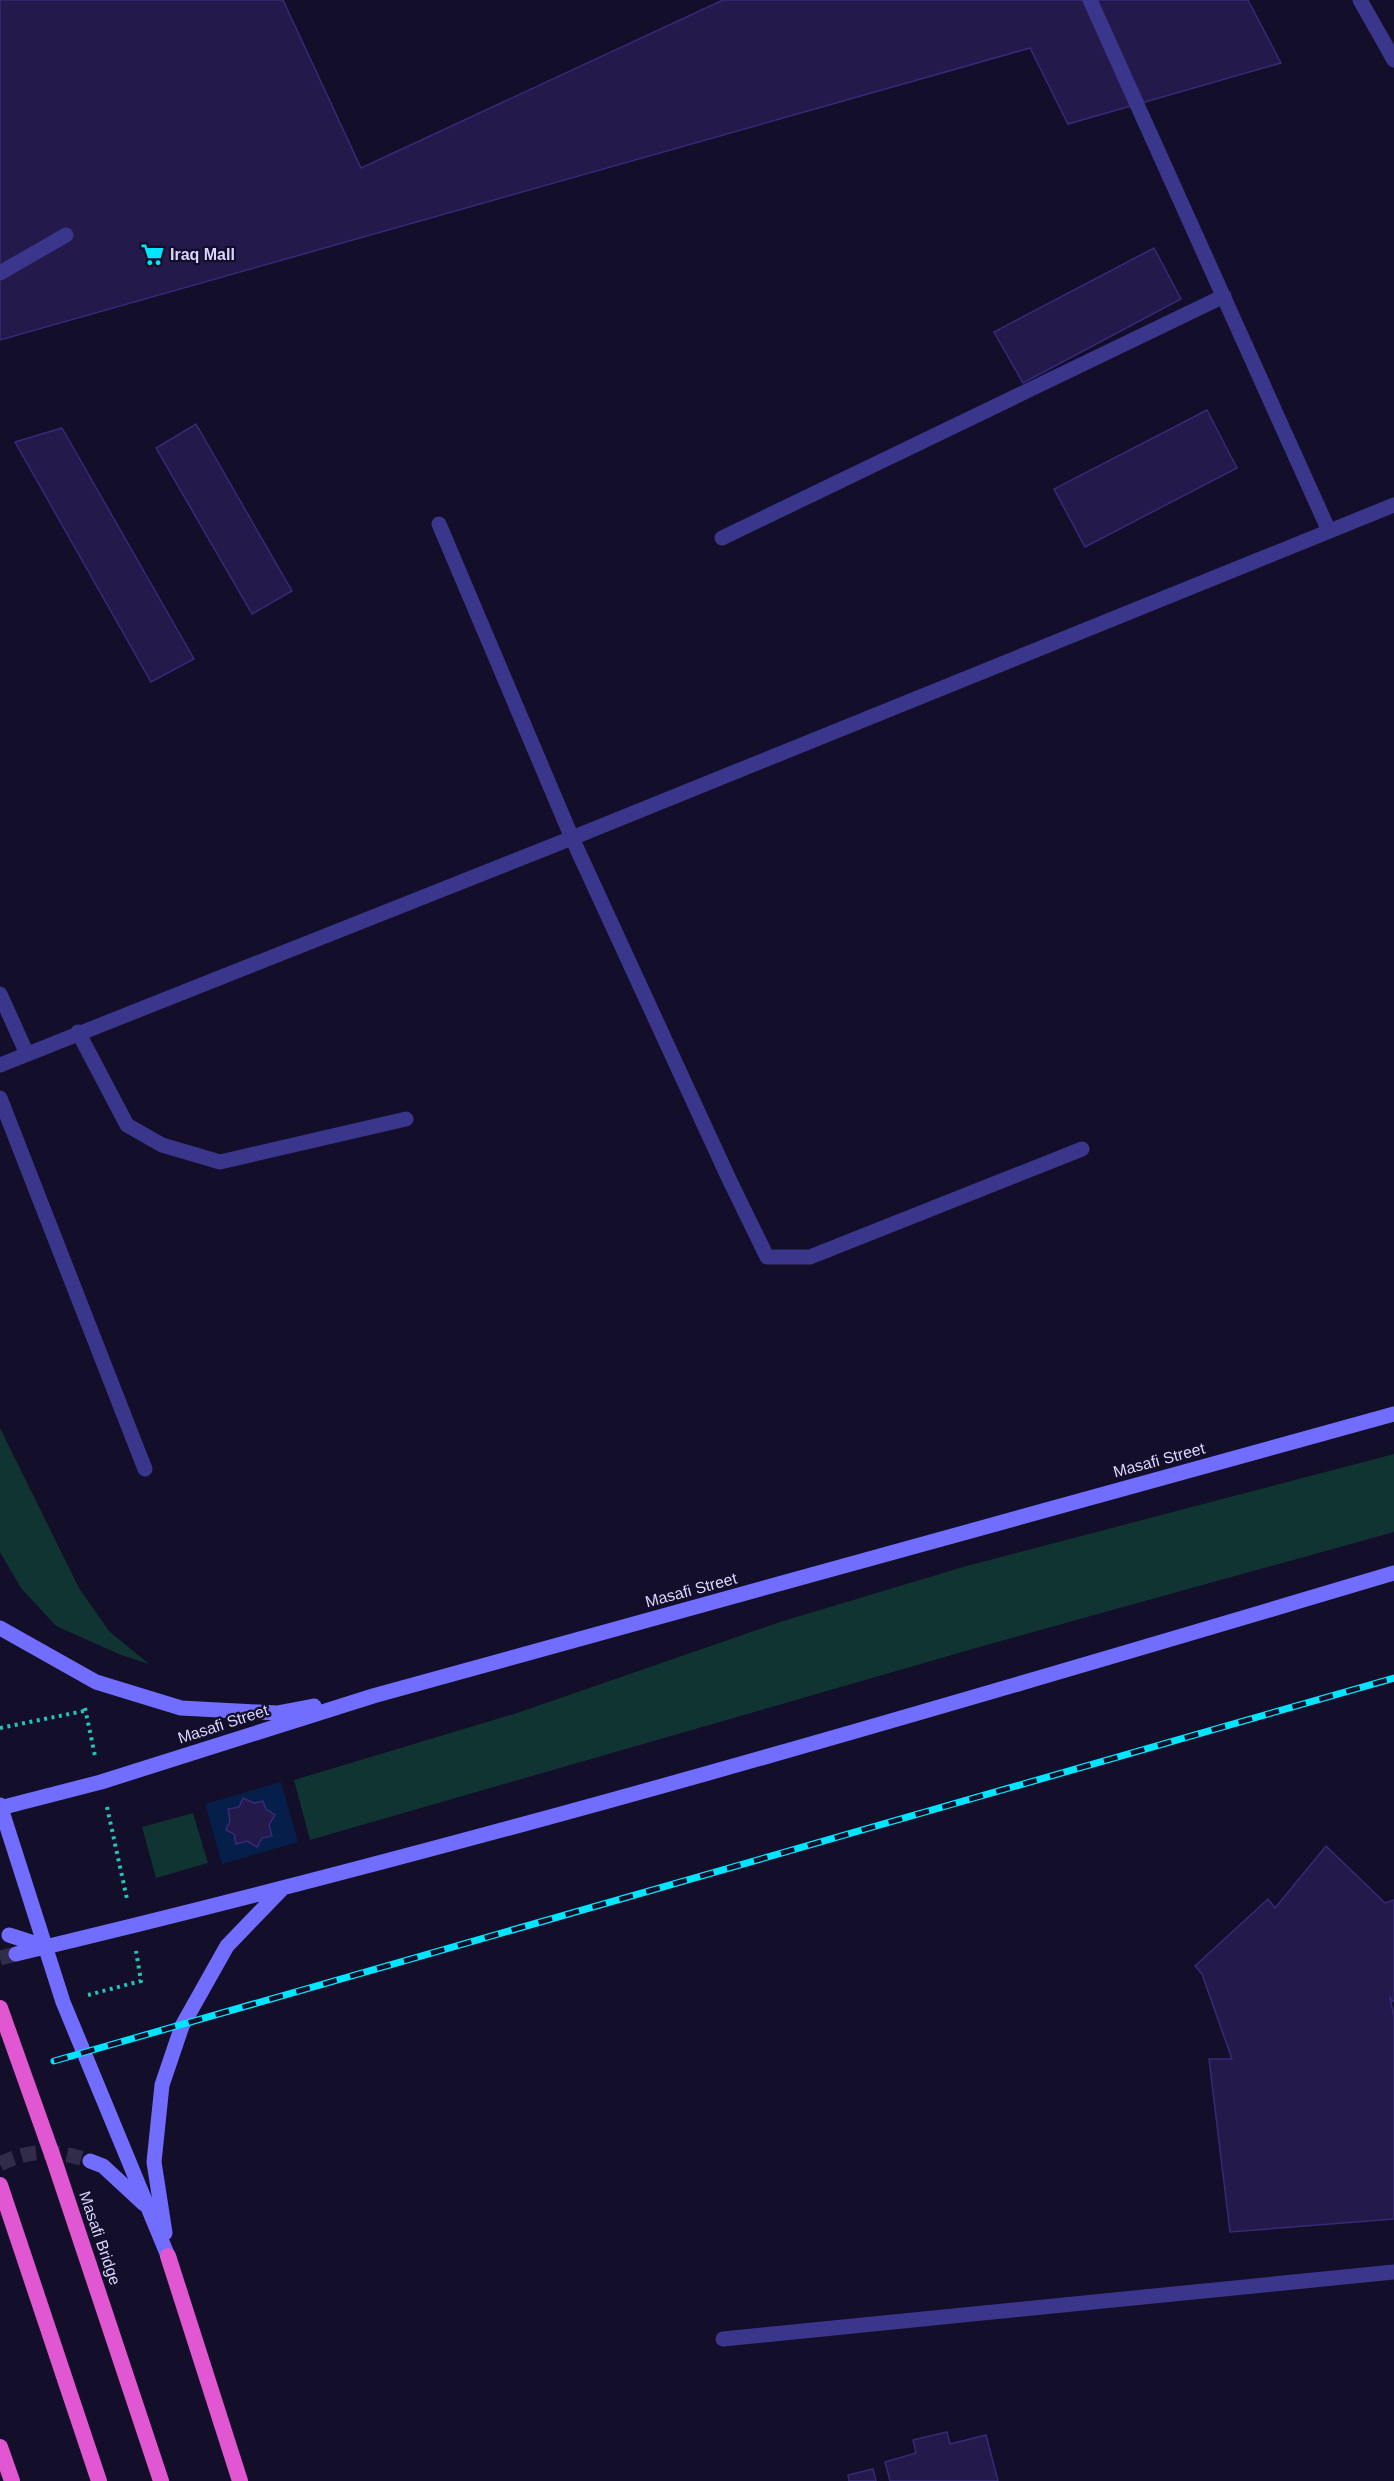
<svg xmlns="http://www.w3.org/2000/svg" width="1394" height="2481" font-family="Helvetica,sans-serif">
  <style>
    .green { fill: #103432 }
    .water { fill: #061f4a }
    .building { fill: #23194b; stroke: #392979; stroke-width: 1.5 }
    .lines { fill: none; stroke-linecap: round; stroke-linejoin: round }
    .secondary-tunnel { stroke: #312c49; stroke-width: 15; stroke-dasharray: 15 8; stroke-linecap: butt }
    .path { stroke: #26c3ba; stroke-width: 4; stroke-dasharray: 3 4.5; stroke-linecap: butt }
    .service { stroke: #39368b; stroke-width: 15 }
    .minor { stroke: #39368b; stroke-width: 15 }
    .secondary { stroke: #716dff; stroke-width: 15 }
    .trunk { stroke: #e157d2; stroke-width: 16 }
    .rail-casing { stroke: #02e5ff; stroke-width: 7 }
    .rail { stroke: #130e29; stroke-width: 4.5; stroke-dasharray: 14; stroke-linecap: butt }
    .labels { text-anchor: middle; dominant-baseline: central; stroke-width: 4.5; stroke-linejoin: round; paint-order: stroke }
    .poi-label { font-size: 16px; font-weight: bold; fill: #dbd6ff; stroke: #130e29; text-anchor: start }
    .street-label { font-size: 16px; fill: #dbd6ff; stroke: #130e29 }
  </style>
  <rect width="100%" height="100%" fill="#130e29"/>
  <path class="green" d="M0,1428L79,1588L109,1631L149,1664L121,1655L56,1626L21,1588L0,1552Z
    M1394,1454V1532L983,1646L310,1840L294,1780L517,1713L780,1622L963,1567Z
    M193,1813L208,1863L156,1878L142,1827Z"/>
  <path class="water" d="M281,1782L298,1842L222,1864L205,1804Z"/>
  <path class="building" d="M0,0H283L361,168L723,0H1248L1281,63L1068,124L1030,48L0,340Z
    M1154,248L1181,299L1023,383L994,332Z
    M1207,410L1237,468L1085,547L1054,489Z
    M196,424L292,591L252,614L156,448Z
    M62,428L194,659L151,682L15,442Z
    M243,1798L254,1803L263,1801L266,1809L275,1815L269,1825L272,1836L262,1838L257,1847L247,1841L236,1844L234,1834L226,1830L230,1821L228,1809L239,1807Z
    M1326,1846L1385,1903L1394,1900V2002L1390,1998L1394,2016V2219L1230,2232L1209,2059H1232L1202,1974L1195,1966L1268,1899L1275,1908Z
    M947,2432L950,2444L986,2435L998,2481H890L885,2462L916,2453L913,2440Z
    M873,2469L876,2481H849L848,2475Z"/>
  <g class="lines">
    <path class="secondary-tunnel" d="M0,1958L16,1954
      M0,2164C32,2148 57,2150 90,2161"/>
    <path class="path" d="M85,1708L95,1756
      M0,1728L84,1711
      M107,1807L127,1899
      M88,1995L141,1981L136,1951"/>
    <path class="service" d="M1090,0L1329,531
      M0,273L66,235
      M722,538L1224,296
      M0,994L27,1054
      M78,1032L127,1125L162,1145L220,1162L406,1119
      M0,1098L145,1469"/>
    <path class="minor" d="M1360,0L1394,60
      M0,1065L572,838L439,524
      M1082,1149L810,1257H767L729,1179L572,838L1394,505
      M723,2339L1394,2272"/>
    <path class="secondary" d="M0,1628L96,1682L181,1708L277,1713L314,1706
      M0,1805L63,2002L168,2256
      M0,1808L101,1782L373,1696L1394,1414
      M9,1935L46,1947
      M16,1954C480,1844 937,1709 1394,1573
      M90,2161L103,2166L144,2204
      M165,2233L154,2162L162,2085L182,2026L227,1946L281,1890"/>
    <path class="trunk" d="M0,2008L53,2157L161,2481
      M0,2185L99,2481
      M168,2256L240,2481
      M0,2447L12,2481"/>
    <defs>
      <path id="rail" d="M54,2061L1394,1678"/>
    </defs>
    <use href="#rail" class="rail-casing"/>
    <use href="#rail" class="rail"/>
  </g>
  <defs>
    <symbol id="supermarket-bare" viewBox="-9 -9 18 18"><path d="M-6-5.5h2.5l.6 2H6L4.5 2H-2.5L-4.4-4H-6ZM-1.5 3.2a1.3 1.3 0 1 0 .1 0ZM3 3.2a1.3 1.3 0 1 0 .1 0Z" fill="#02e5ff" stroke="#130e29" stroke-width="2.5" paint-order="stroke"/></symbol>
  </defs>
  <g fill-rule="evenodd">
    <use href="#supermarket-bare" x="136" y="238" width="33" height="33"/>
  </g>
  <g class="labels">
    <g class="poi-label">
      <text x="170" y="254">Iraq Mall</text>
    </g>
    <g class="street-label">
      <text transform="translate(1159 1460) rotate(-15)">Masafi Street</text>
      <text transform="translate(691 1590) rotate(-15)">Masafi Street</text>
      <text transform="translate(223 1724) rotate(-18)">Masafi Street</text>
      <text transform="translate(100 2238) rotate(71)">Masafi Bridge</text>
    </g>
  </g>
</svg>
